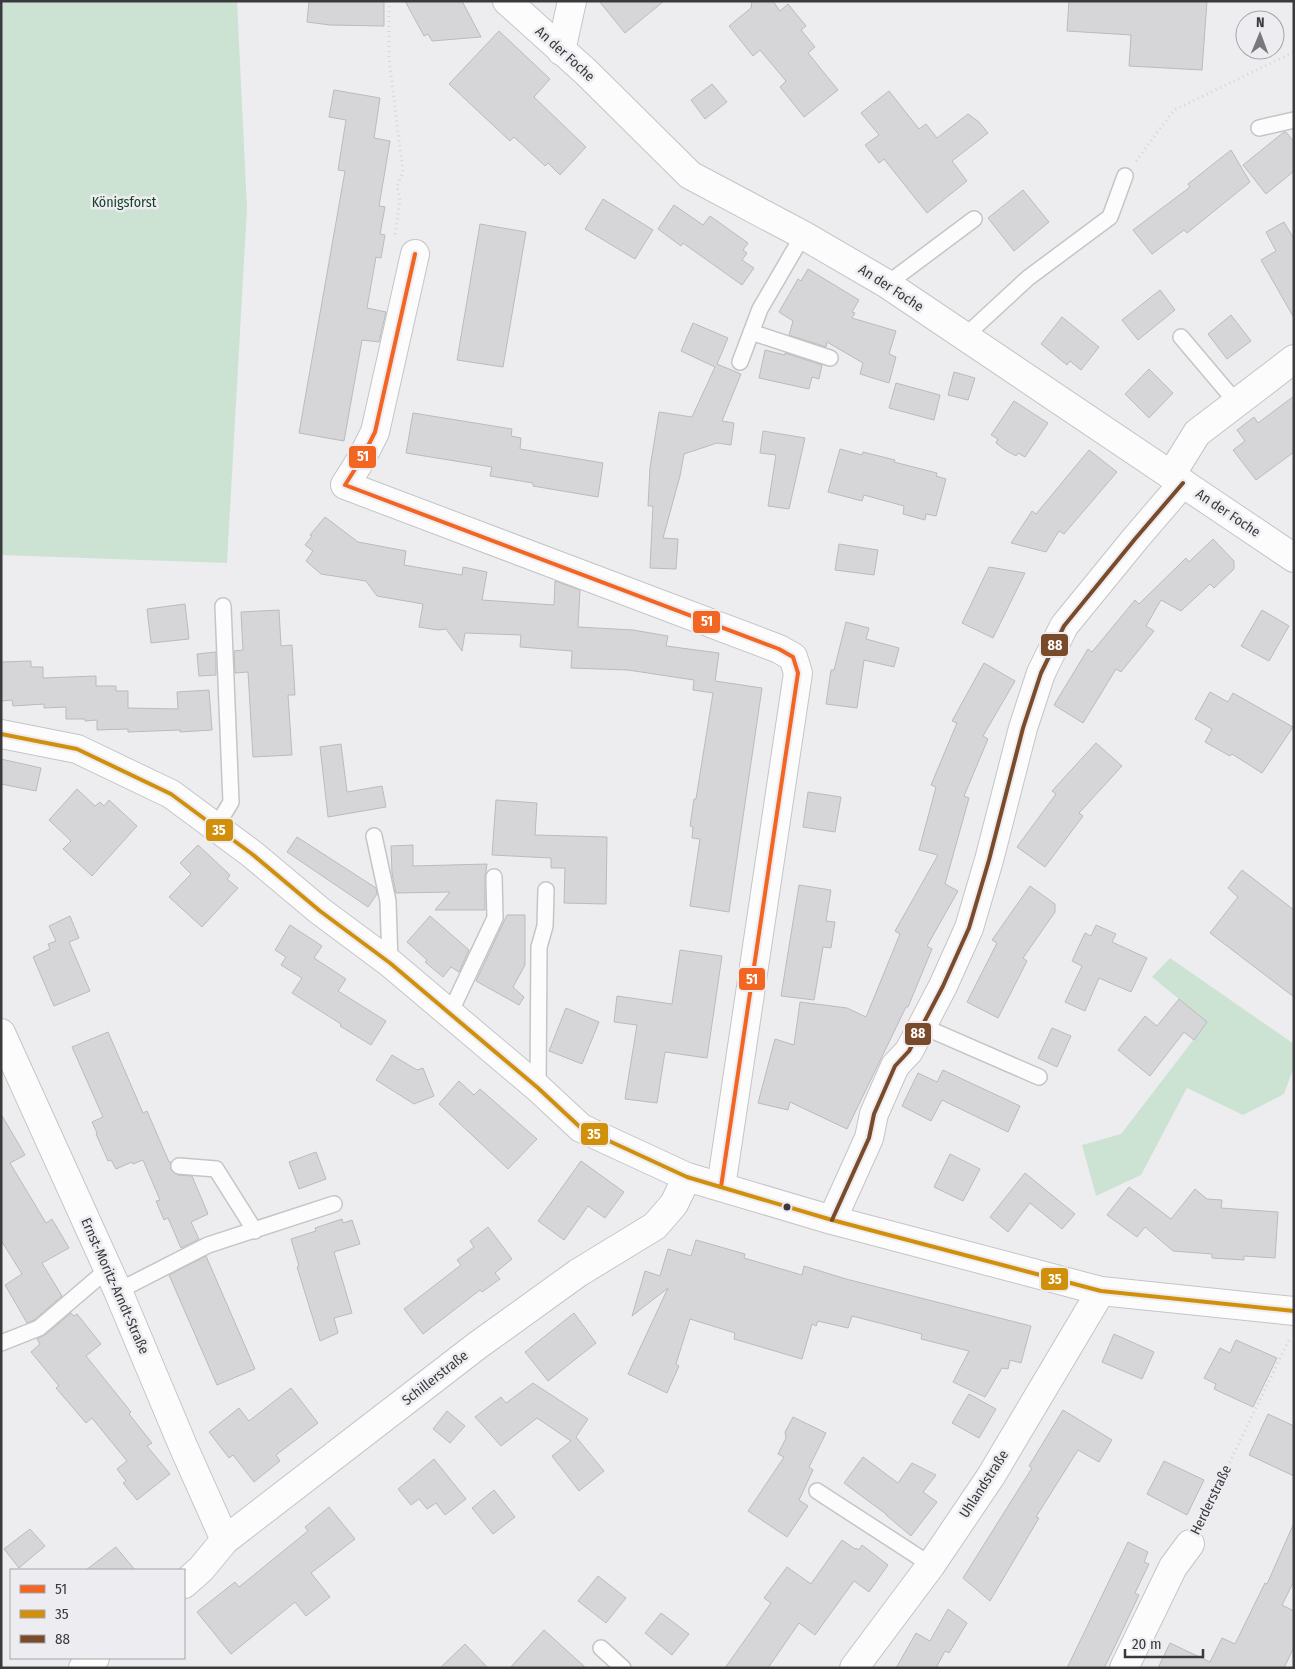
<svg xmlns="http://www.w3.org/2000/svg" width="1295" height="1669" font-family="'Fira Sans Condensed',sans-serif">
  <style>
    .green { fill: #cce3d4 }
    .building { fill: #d6d5d8; stroke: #bbbabc }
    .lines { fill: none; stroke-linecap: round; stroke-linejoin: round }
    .service-casing { stroke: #c5c5c8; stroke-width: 18 }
    .minor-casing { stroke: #c5c5c8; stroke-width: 30 }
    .path { stroke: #d5d5d6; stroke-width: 3; stroke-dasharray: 1 4; stroke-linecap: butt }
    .service { stroke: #fcfcfd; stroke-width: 15 }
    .minor { stroke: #fcfcfd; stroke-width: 28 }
    .bus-1-casing { stroke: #ececf1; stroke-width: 8 }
    .bus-2-casing { stroke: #ececf1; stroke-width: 8 }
    .bus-3-casing { stroke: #ececf1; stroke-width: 8 }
    .bus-1 { stroke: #f26522; stroke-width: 4 }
    .bus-2 { stroke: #d1900c; stroke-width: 4 }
    .bus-3 { stroke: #7a4b2a; stroke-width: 4 }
    .bus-dot { fill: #3a3a3c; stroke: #ececf1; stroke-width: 2 }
    .labels { text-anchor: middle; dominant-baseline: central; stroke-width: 5; stroke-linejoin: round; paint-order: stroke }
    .street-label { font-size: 14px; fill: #3a3a3c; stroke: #ececf1 }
    .park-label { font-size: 14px; fill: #123f25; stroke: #ececf1 }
    .line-badge { stroke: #ececf1; stroke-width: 2 }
    .badge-label { font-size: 14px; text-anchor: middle; font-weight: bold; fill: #fff }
  </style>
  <rect width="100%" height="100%" fill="#ededf0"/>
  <path class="green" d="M1,1H237L247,208L227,563L1,555Z
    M1170,958L1294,1044V1067L1284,1094L1243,1115L1187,1088L1141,1175L1096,1196L1082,1145L1121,1134L1207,1022L1152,977Z"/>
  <path class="building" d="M309,1H384V26L330,25L307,22Z
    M405,1H462L481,37L432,41L428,34L424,36Z
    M599,1H664L625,33Z
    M752,1H773L780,11L788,4L806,26L801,30L815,47L808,53L838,90L804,117L780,87L786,81L760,50L753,56L729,26L751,8Z
    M1069,1H1207L1202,70L1129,66L1131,35L1067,31Z
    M499,31L550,79L534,97L586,147L560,175L548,163L545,166L514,137L510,141L449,84Z
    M712,84L727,102L705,119L691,100Z
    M334,90L380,98L374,138L390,141L379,206L385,207L380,234L385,235L381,258L376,257L367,308L386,312L379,342L362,340L344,441L299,433L345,171L338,170L346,120L329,117Z
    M889,91L919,129L926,124L937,138L968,114L979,122L988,133L952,161L967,181L927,213L884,159L879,163L865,145L879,135L861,113Z
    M1284,132H1286L1294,142V171L1266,194L1243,165Z
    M1231,150L1250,182L1187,233L1184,230L1152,254L1133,230L1190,187L1188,184Z
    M1023,190L1049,222L1014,251L988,218Z
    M603,199L653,230L635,259L585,229Z
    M674,205L703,225L710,216L748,243L743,250L747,253L742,260L754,268L742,285L683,243L681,246L658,229Z
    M1284,222L1294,239V318L1261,260L1276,251L1266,232Z
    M480,224L526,232L503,367L457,360Z
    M808,269L859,300L852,312L855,313L852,318L896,331L889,354L896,357L889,383L860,374L863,363L827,342L826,347L789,335L793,321L779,312L798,279L801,281Z
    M1160,290L1175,310L1138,340L1122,320Z
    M1231,315L1251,341L1227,359L1208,334Z
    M1062,317L1099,347L1081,370L1070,361L1067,365L1041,344Z
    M693,323L728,338L717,364L741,374L722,421L734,423L731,445L717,443L684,454L680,476L663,538L678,539L676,569L650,568L653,506H648L650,468L659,412L692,417L715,367L681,351Z
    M765,350L785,355V353L822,365L819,379L812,377L809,389L759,378Z
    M1149,369L1173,393L1149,418L1125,394Z
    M954,372L975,378L968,400L948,395Z
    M896,383L940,395L934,420L889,408Z
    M1294,396V452L1256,480L1233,450L1245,441L1237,430L1254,417L1258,423Z
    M1014,401L1048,423L1025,457L1018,453L1016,456L1005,450L996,443L998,439L991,435Z
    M413,413L512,429L511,436L521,438L520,449L603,463L598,497L533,486V483L490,476L492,467L406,453Z
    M763,431L805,438L789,509L768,506L776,455L760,453Z
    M840,449L862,455L863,452L895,460L894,462L937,473L936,476L946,479L936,516L926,514L925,520L903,514L904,506L864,495L862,501L828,492Z
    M1089,450L1117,472L1064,534L1059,531L1046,552L1011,543L1032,511L1036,514Z
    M325,517L358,542L406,551L404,565L462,575L463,567L487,572L482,600L554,605L555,581L580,590L578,627L633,630L668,636L666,646L719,653L715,681L762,688L729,912L690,906L700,839L692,838L693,827L690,826L694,799H696L713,693L693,690L694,680L628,670L571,668L572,651L520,647L521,635L465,633L462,651L446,629L438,630L419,627L423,604L377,596L366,581L321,574L306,561L313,551L305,545L312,536L310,535Z
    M1213,539L1234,561V569L1214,588L1210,584L1181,611L1161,600L1146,626L1154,631L1121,672L1116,669L1083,723L1054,705L1088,649L1092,652L1135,600L1139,604L1186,558L1189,562Z
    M839,544L878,550L874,575L835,570Z
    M989,567L1025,573L993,638L962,623Z
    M185,604L189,639L151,643L147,609Z
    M279,610L281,646L292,645L295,695H288L292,755L253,757L248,672L235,673L234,651L243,650L241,612Z
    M1262,610L1289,626L1269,661L1241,646Z
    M846,622L869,628L866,639L899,648L894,667L864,660L857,708L826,704L831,670H834Z
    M216,652V675L199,676L197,654Z
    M31,661V667H43V678L96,676V686H116V691H128V708L178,709L177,692L209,690L212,730L180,732V730L128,732V729L97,730V720L85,721V719H66V707L44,708V704L13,706L12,700L1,701V662Z
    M984,663L1015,681L983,736L988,739L964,796L969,798L945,884L958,891L927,946L932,949L908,1007H906L847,1129L790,1102L788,1110L758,1103L775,1039L794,1045L800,1002L847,1008L866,1017L900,934L895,931L938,855L919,850L936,787L931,785L957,723L952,721Z
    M1210,692L1228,702L1233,693L1293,727L1262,773L1232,754L1230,756L1205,742L1212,729L1195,719Z
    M1096,743L1122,766L1079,813L1083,816L1045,867L1017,847L1056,794L1052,791Z
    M341,744L347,792L382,786L386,807L328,817L320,747Z
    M1,759L41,768L36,791L1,784Z
    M77,789L95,806L100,802L104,806L109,800L137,826L92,876L63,849L71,841L49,820Z
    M808,792L841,797L835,832L803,827Z
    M496,800L537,803L535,835L607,837L606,904L564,903L565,868H551V858L492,855Z
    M297,837L376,888L377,894L368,907L287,852Z
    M198,845L230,875L227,879L238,888L202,927L169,897L191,874L180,863Z
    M413,845V866L487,864L485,877V910H435L450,892L396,893L392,873L391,846Z
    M1242,870L1294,910V997L1210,933L1238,897L1228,888Z
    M799,885L831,890L826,921L835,922L831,948L823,947L814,1000L781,996Z
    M1030,886L1055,904V912L1023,958L1027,961L998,1018L967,1002L997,943L992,940Z
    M507,915H525V965L513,987L524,997L519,1005L476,981Z
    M70,916L79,938L69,942L90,991L54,1006L33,957L50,949L48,944L56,941L49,926Z
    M430,916L469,950L459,972L451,967L443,977L425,962L427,960L407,942Z
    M290,925L322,946L314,958L346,979L338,991L386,1021L371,1045L340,1026L341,1024L292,993L302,978L281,965L286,957L275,950Z
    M1096,925L1116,934L1112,942L1147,958L1131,992L1099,978L1085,1011L1065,1002L1082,966L1072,961L1085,933L1091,936Z
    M680,950L722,956L707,1058L665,1052L657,1103L625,1099L637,1025L614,1022L617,996L672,1004Z
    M1179,999L1207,1022L1194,1040L1184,1032L1150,1076L1118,1050L1145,1016L1157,1026Z
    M566,1008L599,1022L582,1064L549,1051Z
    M1052,1028L1071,1036L1057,1067L1038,1058Z
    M108,1032L143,1113L147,1111L169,1162H171V1170L178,1175L192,1176L208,1214L191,1222L199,1239L181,1248L168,1218L164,1220L156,1201L160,1200L143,1160L133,1164L132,1162L116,1169L111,1160L108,1161L96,1134L97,1133L92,1122L103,1117L72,1047Z
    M392,1055L417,1070L423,1068L434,1096L414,1104L376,1080Z
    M943,1070L1020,1106L1008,1132L942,1100L931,1121L902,1106L918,1073L937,1082Z
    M459,1081L474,1095L480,1089L537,1139L508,1169L439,1104Z
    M1,1114L25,1155L10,1163L46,1223L52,1219L69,1248L42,1263L62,1296L34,1320L27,1323L5,1285L22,1274L1,1240Z
    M316,1152L326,1179L299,1189L289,1162Z
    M950,1154L980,1169L963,1201L934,1187Z
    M581,1161L624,1192L605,1218L588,1206L564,1240L538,1221Z
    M1025,1173L1075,1214L1062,1229L1030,1203L1008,1232L990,1217Z
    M1129,1187L1171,1219L1195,1189L1207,1199L1222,1200L1221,1208L1278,1212L1275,1258L1244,1256V1260L1212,1258V1254L1173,1251L1145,1227L1137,1237L1107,1215Z
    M342,1219L343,1223L352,1220L360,1244L334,1252L352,1313L334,1318L338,1333L320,1341L297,1267L299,1266L291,1239L316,1231L315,1228Z
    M488,1227L512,1259L495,1273L500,1279L482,1292L480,1290L423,1334L404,1309L461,1265L457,1260L474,1247L470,1241Z
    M696,1240L745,1254L744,1258L802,1275L804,1266L846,1279L1031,1326L1021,1363L1010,1360L1008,1369L1002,1368L985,1397L953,1382L969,1351L921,1339L922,1334L852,1316L848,1328L818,1321L816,1326L812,1324L802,1359L734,1339L735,1333L690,1319L676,1364L679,1366L667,1393L628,1374L668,1288L632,1316L645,1271L660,1276L668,1249L691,1256Z
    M206,1256L255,1369L217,1385L169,1275Z
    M71,1313L74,1316L77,1314L101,1344L86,1356L131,1412L129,1414L152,1443L147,1446L170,1474L137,1500L123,1483L126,1481L117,1469L127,1461L92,1418L86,1423L56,1388L59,1386L31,1352L40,1344L37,1339L45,1335Z
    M574,1313L596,1343L548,1381L525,1352Z
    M1114,1334L1154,1352L1142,1379L1102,1362Z
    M1236,1340L1277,1358L1253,1407L1214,1389L1216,1384L1204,1378L1220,1348L1230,1353Z
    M533,1383L588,1419L576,1437L604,1471L579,1491L552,1456L571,1441L537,1418L501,1446L475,1417L501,1397L506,1403Z
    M291,1388L318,1423L276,1455L280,1461L254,1482L233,1455L229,1458L209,1432L239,1408L249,1421Z
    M969,1394L996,1409L979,1438L952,1423Z
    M1063,1410L1112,1440L1099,1462L1078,1450L1036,1517L1039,1518L990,1601L963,1578L1032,1468L1029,1466Z
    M447,1411L465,1426L450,1443L433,1429Z
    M1268,1414L1294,1426V1476L1249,1455Z
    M793,1417L826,1433L809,1467L813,1470L799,1500L808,1506L787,1537L748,1511L784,1457L778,1454L786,1438L785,1432Z
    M863,1457L898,1483L912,1463L936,1475L923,1492L937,1502L911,1536L886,1515V1514L844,1483Z
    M434,1459L466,1499L445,1515L436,1503L427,1509L419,1499L411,1505L398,1489Z
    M1164,1461L1204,1480L1187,1515L1147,1494Z
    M494,1490L515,1517L493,1534L472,1508Z
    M329,1507L355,1539L311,1573L330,1597L306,1616L295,1602L231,1654L197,1612L235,1582L239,1587L308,1531L305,1527Z
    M1294,1523V1581L1282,1605L1294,1611V1647L1284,1668H1158L1170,1643L1210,1662L1222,1638L1235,1644L1265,1583L1267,1584Z
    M30,1529L45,1546L19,1568L4,1549Z
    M842,1540L855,1549L856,1548L859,1550L862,1545L888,1565L869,1592L854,1581L815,1635L799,1623L768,1668H725L771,1603L764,1598L787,1567L811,1584Z
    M1128,1542L1148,1552L1144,1562L1149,1564L1135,1593L1139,1595L1114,1648L1104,1668H1067Z
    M116,1547L135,1570H86Z
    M598,1576L626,1598L606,1623L578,1601Z
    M948,1609L967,1623L949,1653L945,1651L936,1668H896L916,1633L930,1641Z
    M661,1613L689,1634L672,1655L645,1633Z
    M544,1630L586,1668H510Z
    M465,1644L488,1668H440Z"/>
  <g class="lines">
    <defs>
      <path id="service" d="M1259,128L1294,120
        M887,284L974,219
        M751,332L830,358
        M964,337L1028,278L1110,217L1125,176
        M1181,337L1236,402
        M740,362L760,309L803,235
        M216,827L231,802L223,606
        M374,836L388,901L390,963
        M450,1013L495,918L494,877
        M922,1026L1039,1077
        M538,1088L539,947L545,926L546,890
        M179,1166L216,1169L255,1231
        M118,1291L208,1245L334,1204
        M1,1343L39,1328L108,1269
        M817,1491L931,1565
        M601,1648L623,1668"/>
      <path id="minor" d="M507,1L586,72L690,175L803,235L887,284L1294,558
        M561,51L572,1
        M415,254L375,432L362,458L345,485L779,649L793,657L798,673L721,1187
        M1171,475L1197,433L1294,359
        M1,734L77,749L171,794L252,854L320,911L390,963L538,1088L581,1128L687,1177L832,1220L1101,1291L1294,1311
        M1,1033L118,1291L183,1446L225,1540
        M832,1220L869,1138L874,1114L895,1066L909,1051L943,986L969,928L989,860L1023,728L1041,673L1064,626L1135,539L1183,483
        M184,1584L201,1569L225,1540L478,1345L578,1273L655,1226L674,1204L687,1177
        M83,1668L95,1658
        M854,1668L931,1565L991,1476L1101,1291
        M1124,1668L1173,1567L1190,1544"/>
    </defs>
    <use href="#service" class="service-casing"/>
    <use href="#minor" class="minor-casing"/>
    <path class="path" d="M389,1V59L403,172L397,186L400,200L395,237
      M1136,161L1174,110L1294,52
      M1201,1521L1290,1338"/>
    <use href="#service" class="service"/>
    <use href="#minor" class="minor"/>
    <defs>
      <path id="bus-1" d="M415,254L375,432L362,458L345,485L779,649L793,657L798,673L721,1187"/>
      <path id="bus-2" d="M1,734L77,749L171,794L252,854L320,911L390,963L538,1088L581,1128L687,1177L832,1220L1101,1291L1294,1311"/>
      <path id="bus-3" d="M832,1220L869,1138L874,1114L895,1066L909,1051L943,986L969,928L989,860L1023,728L1041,673L1064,626L1135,539L1183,483"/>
    </defs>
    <use href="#bus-1" class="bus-1-casing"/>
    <use href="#bus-2" class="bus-2-casing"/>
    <use href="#bus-3" class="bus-3-casing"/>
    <use href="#bus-1" class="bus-1"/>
    <use href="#bus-2" class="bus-2"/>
    <use href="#bus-3" class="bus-3"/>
  </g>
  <circle class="bus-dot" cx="787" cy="1207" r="4.5"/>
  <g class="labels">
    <g class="street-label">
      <text transform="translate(565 54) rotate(42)">An der Foche</text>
      <text transform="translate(891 288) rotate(33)">An der Foche</text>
      <text transform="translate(1228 513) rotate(34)">An der Foche</text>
      <text transform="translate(115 1286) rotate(66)">Ernst-Moritz-Arndt-Straße</text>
      <text transform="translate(435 1378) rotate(-38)">Schillerstraße</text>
      <text transform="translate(984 1484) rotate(-57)">Uhlandstraße</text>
      <text transform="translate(1211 1500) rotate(-64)">Herderstraße</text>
    </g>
    <g class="park-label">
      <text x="124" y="202">Königsforst</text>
    </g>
  </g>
  <g class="line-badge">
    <rect x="348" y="445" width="29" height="24" rx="5" fill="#f26522"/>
    <rect x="692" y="610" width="29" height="24" rx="5" fill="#f26522"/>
    <rect x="1040" y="633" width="29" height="24" rx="5" fill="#7a4b2a"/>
    <rect x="205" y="818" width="29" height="24" rx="5" fill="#d1900c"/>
    <rect x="738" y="967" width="28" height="24" rx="5" fill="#f26522"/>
    <rect x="904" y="1022" width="28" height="24" rx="5" fill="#7a4b2a"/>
    <rect x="580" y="1122" width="29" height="24" rx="5" fill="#d1900c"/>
    <rect x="1040" y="1267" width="29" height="24" rx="5" fill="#d1900c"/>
  </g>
  <g class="badge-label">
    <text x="363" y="461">51</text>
    <text x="707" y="626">51</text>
    <text x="1055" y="650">88</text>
    <text x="219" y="835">35</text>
    <text x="752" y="984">51</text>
    <text x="918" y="1038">88</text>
    <text x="594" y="1139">35</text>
    <text x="1055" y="1284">35</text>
  </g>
  <rect width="1295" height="1669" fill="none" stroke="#3a3a3c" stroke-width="5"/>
  <rect x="10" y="1569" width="175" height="90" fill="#ececf1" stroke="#a5a5a9"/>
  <rect x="20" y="1585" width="25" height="8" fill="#f26522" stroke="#a5a5a9"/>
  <text x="55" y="1594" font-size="15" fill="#3a3a3c">51</text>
  <rect x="20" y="1610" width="25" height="8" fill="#d1900c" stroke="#a5a5a9"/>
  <text x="55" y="1619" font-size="15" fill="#3a3a3c">35</text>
  <rect x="20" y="1635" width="25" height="8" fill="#7a4b2a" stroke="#a5a5a9"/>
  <text x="55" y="1644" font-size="15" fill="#3a3a3c">88</text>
  <g transform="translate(1260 35) rotate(1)"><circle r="24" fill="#ececf1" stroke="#a5a5a9"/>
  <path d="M0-4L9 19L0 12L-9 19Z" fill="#79797b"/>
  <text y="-8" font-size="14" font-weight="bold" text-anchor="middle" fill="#3a3a3c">N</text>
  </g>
  <path d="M1125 1649v8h78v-8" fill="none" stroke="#3a3a3c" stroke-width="2.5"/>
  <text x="1132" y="1649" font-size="15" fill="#3a3a3c" stroke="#ececf1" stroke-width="4" paint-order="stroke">20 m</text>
</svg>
